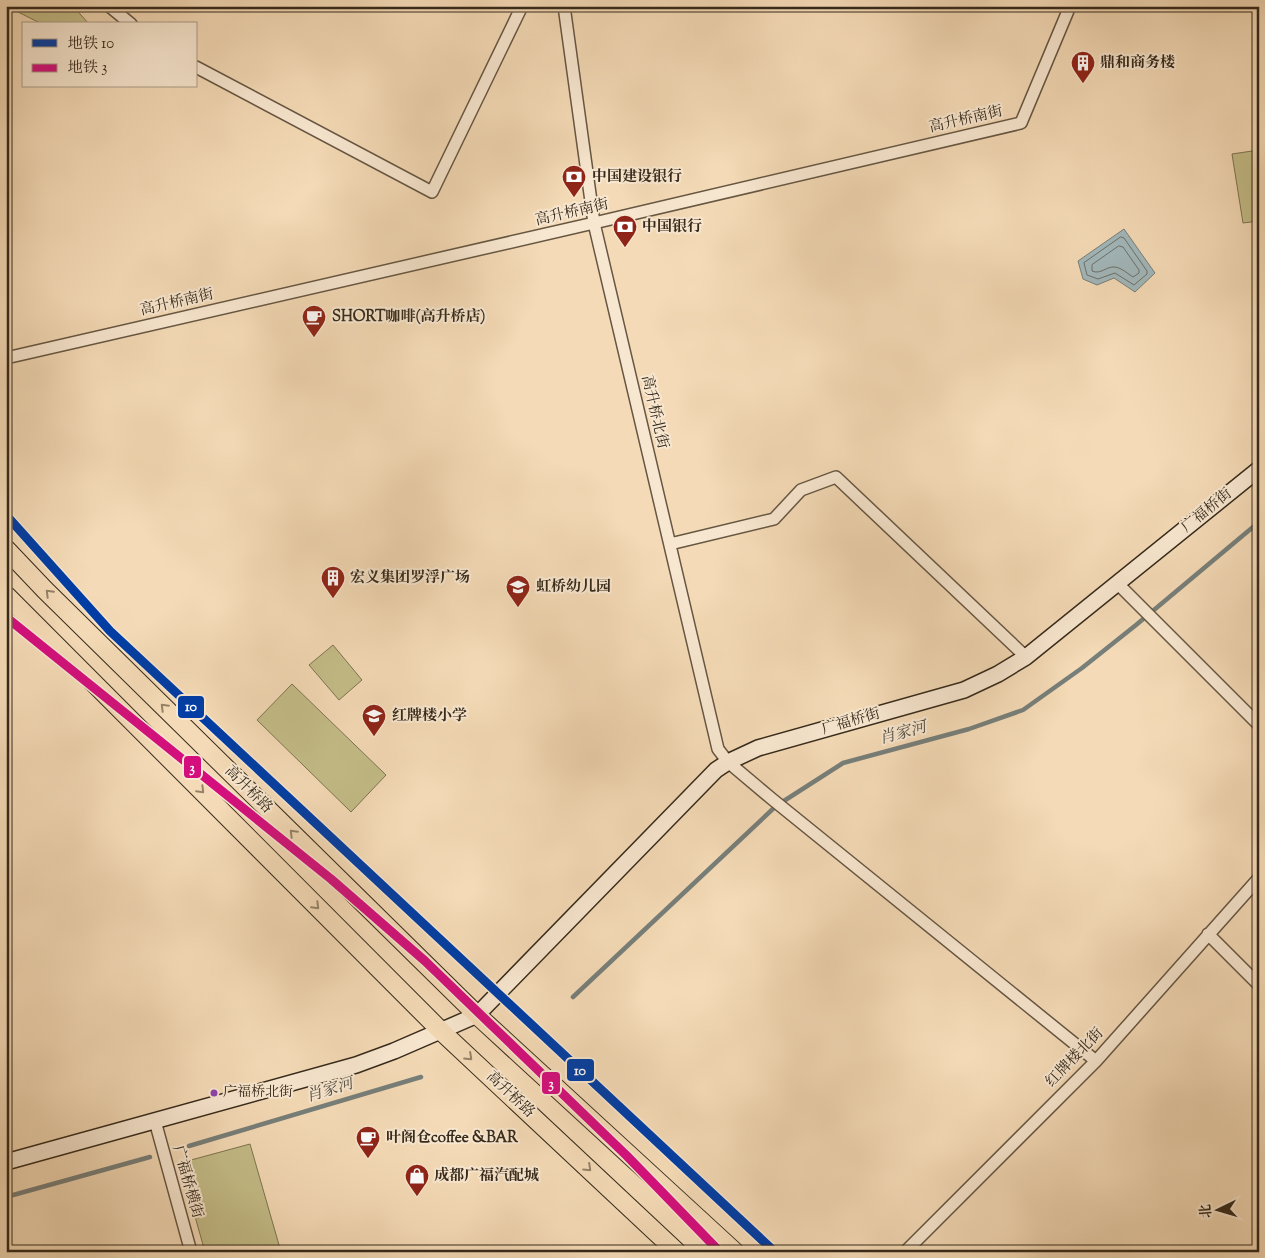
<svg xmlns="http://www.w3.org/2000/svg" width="1265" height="1258" font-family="'Sorts Mill Goudy','Noto Serif SC',serif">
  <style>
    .green { fill: #c4bd88; stroke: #7d7452 }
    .water { fill: #a2b7ba; stroke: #777f7a }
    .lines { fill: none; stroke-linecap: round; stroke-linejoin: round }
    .shore { stroke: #6c706a; stroke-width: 1 }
    .stream { stroke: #777f7a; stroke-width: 4.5 }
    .street-casing { stroke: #665642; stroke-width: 14 }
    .secondary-casing { stroke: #362a1b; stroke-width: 18 }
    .primary-casing { stroke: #362a1b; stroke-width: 20 }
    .street { stroke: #f8e7d0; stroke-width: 11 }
    .secondary { stroke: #f8e7d0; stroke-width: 15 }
    .primary { stroke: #f4dab6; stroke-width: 18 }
    .metro-1-casing { stroke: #f8e7d0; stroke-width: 12 }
    .metro-2-casing { stroke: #f8e7d0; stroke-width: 12 }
    .metro-1 { stroke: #003da5; stroke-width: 9 }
    .metro-2 { stroke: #d40f7d; stroke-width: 9 }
    .oneway { stroke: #958268 }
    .bus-dot { fill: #8e44ad; stroke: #f8e7d0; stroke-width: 2 }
    .labels { text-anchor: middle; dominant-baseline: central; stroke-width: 4; stroke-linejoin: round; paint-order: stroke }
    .bus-label { font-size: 14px; fill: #362a1b; stroke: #f8e7d0; text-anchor: start }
    .poi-label { font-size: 15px; font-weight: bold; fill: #362a1b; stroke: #f8e7d0; text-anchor: start }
    .street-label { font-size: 15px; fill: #362a1b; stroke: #f8e7d0 }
    .water-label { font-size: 16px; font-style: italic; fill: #514d43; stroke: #f8e7d0 }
    .line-badge { stroke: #f8e7d0; stroke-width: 2 }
    .badge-label { font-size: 14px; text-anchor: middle; font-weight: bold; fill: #fff }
  </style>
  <rect width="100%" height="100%" fill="#f4dab6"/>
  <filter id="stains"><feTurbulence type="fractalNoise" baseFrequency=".004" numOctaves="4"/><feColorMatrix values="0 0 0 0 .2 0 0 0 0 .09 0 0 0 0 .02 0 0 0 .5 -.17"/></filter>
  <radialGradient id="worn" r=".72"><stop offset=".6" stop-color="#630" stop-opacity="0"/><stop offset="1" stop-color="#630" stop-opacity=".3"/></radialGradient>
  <path class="green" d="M6,6H73L89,24H42Z
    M1259,150V221L1243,223L1232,154Z
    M333,645L362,680L339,700L309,665Z
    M292,684L386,775L351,812L257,720Z
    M250,1144L281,1252H205L180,1163Z"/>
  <path class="water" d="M1124,229L1155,273L1135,292L1114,278L1097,285L1083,279L1078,261Z"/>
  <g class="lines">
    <path class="shore" d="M1121,237L1124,238L1147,271V274L1134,285L1115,273L1098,279L1087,275L1084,263Z
      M1119,246L1123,247L1139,270V273L1133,277C1128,274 1122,268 1115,267C1106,266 1101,275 1092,271V265Z"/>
    <path class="stream" d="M573,997L776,806L843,763L969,729L1023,710L1082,668L1136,625L1259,522
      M189,1146L421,1077
      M6,1197L150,1157"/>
    <defs>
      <path id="street" d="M109,6L131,24
        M564,6L594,223L718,749L728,762L772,799L1096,1061
        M196,67L432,192L522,6
        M6,358L594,223L1021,123L1070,6
        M670,544L774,519L801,490L836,477L1026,657
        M1117,583L1259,725
        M1208,934L1259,985
        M155,1121L191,1252
        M905,1252L1096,1061L1259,878"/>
      <path id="secondary" d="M6,1162L356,1065L394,1051L477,1015L716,770L728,762L758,748L964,690L998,674L1026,657L1259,469"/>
      <path id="primary" d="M6,549L45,590L477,1015L735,1252
        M6,595L441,1031L677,1252"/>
    </defs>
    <use href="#street" class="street-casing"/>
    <use href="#secondary" class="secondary-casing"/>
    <use href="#primary" class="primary-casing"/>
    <use href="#street" class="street"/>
    <use href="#secondary" class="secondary"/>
    <use href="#primary" class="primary"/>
    <defs>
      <path id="metro-1" d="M6,515L110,631L775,1252"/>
      <path id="metro-2" d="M6,617L331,879L425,961L627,1156L720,1252"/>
    </defs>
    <use href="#metro-1" class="metro-1-casing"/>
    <use href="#metro-2" class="metro-2-casing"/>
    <use href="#metro-1" class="metro-1"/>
    <use href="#metro-2" class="metro-2"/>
  </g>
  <defs><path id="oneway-chevron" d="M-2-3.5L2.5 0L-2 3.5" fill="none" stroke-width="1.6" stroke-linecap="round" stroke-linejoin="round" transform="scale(1.25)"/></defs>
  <g class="oneway">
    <use href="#oneway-chevron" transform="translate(49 593) rotate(-135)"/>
    <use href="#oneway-chevron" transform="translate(164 707) rotate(-135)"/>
    <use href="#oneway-chevron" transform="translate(201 790) rotate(45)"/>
    <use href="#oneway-chevron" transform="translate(293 833) rotate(-135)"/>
    <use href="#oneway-chevron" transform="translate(316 906) rotate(45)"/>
    <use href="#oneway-chevron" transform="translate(469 1057) rotate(43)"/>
    <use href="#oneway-chevron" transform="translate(588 1168) rotate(43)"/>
  </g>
  <defs>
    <symbol id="building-pin" viewBox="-11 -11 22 30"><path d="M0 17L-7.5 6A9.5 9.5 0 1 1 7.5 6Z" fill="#8f2418" stroke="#f8e7d0"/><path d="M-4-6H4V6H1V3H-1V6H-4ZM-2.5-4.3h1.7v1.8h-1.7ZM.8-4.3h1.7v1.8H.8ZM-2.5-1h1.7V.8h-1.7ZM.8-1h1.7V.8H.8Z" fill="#fff"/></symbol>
    <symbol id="bank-pin" viewBox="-11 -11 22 30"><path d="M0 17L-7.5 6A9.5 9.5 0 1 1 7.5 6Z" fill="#8f2418" stroke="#f8e7d0"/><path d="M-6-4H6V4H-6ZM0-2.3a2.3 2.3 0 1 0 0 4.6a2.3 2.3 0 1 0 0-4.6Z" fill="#fff"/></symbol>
    <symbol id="cafe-pin" viewBox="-11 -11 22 30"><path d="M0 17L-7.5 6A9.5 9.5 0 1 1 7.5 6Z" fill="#8f2418" stroke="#f8e7d0"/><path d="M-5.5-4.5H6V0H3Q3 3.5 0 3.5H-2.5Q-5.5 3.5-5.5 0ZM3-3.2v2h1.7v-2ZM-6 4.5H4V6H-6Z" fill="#fff"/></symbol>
    <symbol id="school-pin" viewBox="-11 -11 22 30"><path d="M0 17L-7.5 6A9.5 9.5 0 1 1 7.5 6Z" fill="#8f2418" stroke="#f8e7d0"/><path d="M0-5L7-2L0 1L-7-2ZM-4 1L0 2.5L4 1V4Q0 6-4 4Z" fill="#fff"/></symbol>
    <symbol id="shop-pin" viewBox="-11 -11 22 30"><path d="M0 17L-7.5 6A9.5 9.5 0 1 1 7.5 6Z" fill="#8f2418" stroke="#f8e7d0"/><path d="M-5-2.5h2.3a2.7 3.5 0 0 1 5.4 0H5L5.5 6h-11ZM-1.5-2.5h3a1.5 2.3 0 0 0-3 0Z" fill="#fff"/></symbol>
  </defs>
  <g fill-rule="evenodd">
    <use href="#building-pin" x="1069" y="49" width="28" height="38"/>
    <use href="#bank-pin" x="560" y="163" width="28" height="38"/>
    <use href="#bank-pin" x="611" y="213" width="28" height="38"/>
    <use href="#cafe-pin" x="300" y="303" width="28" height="38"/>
    <use href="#building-pin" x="319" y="564" width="28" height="38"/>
    <use href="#school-pin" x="504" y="573" width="28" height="38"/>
    <use href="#school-pin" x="360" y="702" width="28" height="38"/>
    <use href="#cafe-pin" x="354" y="1124" width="28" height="38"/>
    <use href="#shop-pin" x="403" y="1162" width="28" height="38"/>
  </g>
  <circle class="bus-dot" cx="214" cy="1093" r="4.5"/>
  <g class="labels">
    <g class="bus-label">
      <text x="223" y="1093">广福桥北街</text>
    </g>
    <g class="poi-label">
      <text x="1100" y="63">鼎和商务楼</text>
      <text x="592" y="177">中国建设银行</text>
      <text x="642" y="227">中国银行</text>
      <text x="332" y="317">SHORT咖啡(高升桥店)</text>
      <text x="350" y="578">宏义集团罗浮广场</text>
      <text x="536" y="587">虹桥幼儿园</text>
      <text x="392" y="716">红牌楼小学</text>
      <text x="386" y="1138">叶阁仓coffee &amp;BAR</text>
      <text x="434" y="1176">成都广福汽配城</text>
    </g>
    <g class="street-label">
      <text transform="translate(966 120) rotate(-13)">高升桥南街</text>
      <text transform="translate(572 213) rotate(-13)">高升桥南街</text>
      <text transform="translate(177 303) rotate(-13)">高升桥南街</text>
      <text transform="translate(654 412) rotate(77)">高升桥北街</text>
      <text transform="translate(1207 511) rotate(-39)">广福桥街</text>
      <text transform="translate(851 722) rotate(-16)">广福桥街</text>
      <text transform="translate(248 790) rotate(45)">高升桥路</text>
      <text transform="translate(1075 1058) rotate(-46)">红牌楼北街</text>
      <text transform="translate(510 1095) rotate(43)">高升桥路</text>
      <text transform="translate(187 1182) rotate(74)">广福桥横街</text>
    </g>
    <g class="water-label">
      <text transform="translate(903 734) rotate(-15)">肖家河</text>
      <text transform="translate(330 1091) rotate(-17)">肖家河</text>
    </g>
  </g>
  <g class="line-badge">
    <rect x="177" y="695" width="28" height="24" rx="5" fill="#003da5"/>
    <rect x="183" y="755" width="19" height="24" rx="5" fill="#d40f7d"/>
    <rect x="566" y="1058" width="29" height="24" rx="5" fill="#003da5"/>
    <rect x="541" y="1071" width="20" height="24" rx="5" fill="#d40f7d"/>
  </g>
  <g class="badge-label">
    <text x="191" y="711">10</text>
    <text x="192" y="772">3</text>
    <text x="580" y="1075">10</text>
    <text x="551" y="1088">3</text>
  </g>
  <rect width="1265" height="1258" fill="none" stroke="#f4dab6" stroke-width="25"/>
  <rect x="8" y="8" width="1250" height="1243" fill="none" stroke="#362a1b" stroke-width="2.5"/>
  <rect x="12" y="12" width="1240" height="1233" fill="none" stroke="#362a1b"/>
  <rect x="22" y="22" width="175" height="65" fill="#f8e7d0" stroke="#aa9b88"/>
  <rect x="32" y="39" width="25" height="8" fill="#003da5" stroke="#aa9b88"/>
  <text x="68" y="48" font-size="15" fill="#362a1b">地铁 10</text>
  <rect x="32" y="64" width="25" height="8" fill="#d40f7d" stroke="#aa9b88"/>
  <text x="68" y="72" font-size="15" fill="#362a1b">地铁 3</text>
  <g transform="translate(1218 1210) rotate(265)" stroke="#f8e7d0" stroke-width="4" paint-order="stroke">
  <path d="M0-4L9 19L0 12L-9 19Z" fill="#362a1b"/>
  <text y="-8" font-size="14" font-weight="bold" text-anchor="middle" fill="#362a1b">北</text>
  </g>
  <rect width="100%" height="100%" filter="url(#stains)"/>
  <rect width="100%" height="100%" fill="url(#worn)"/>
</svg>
